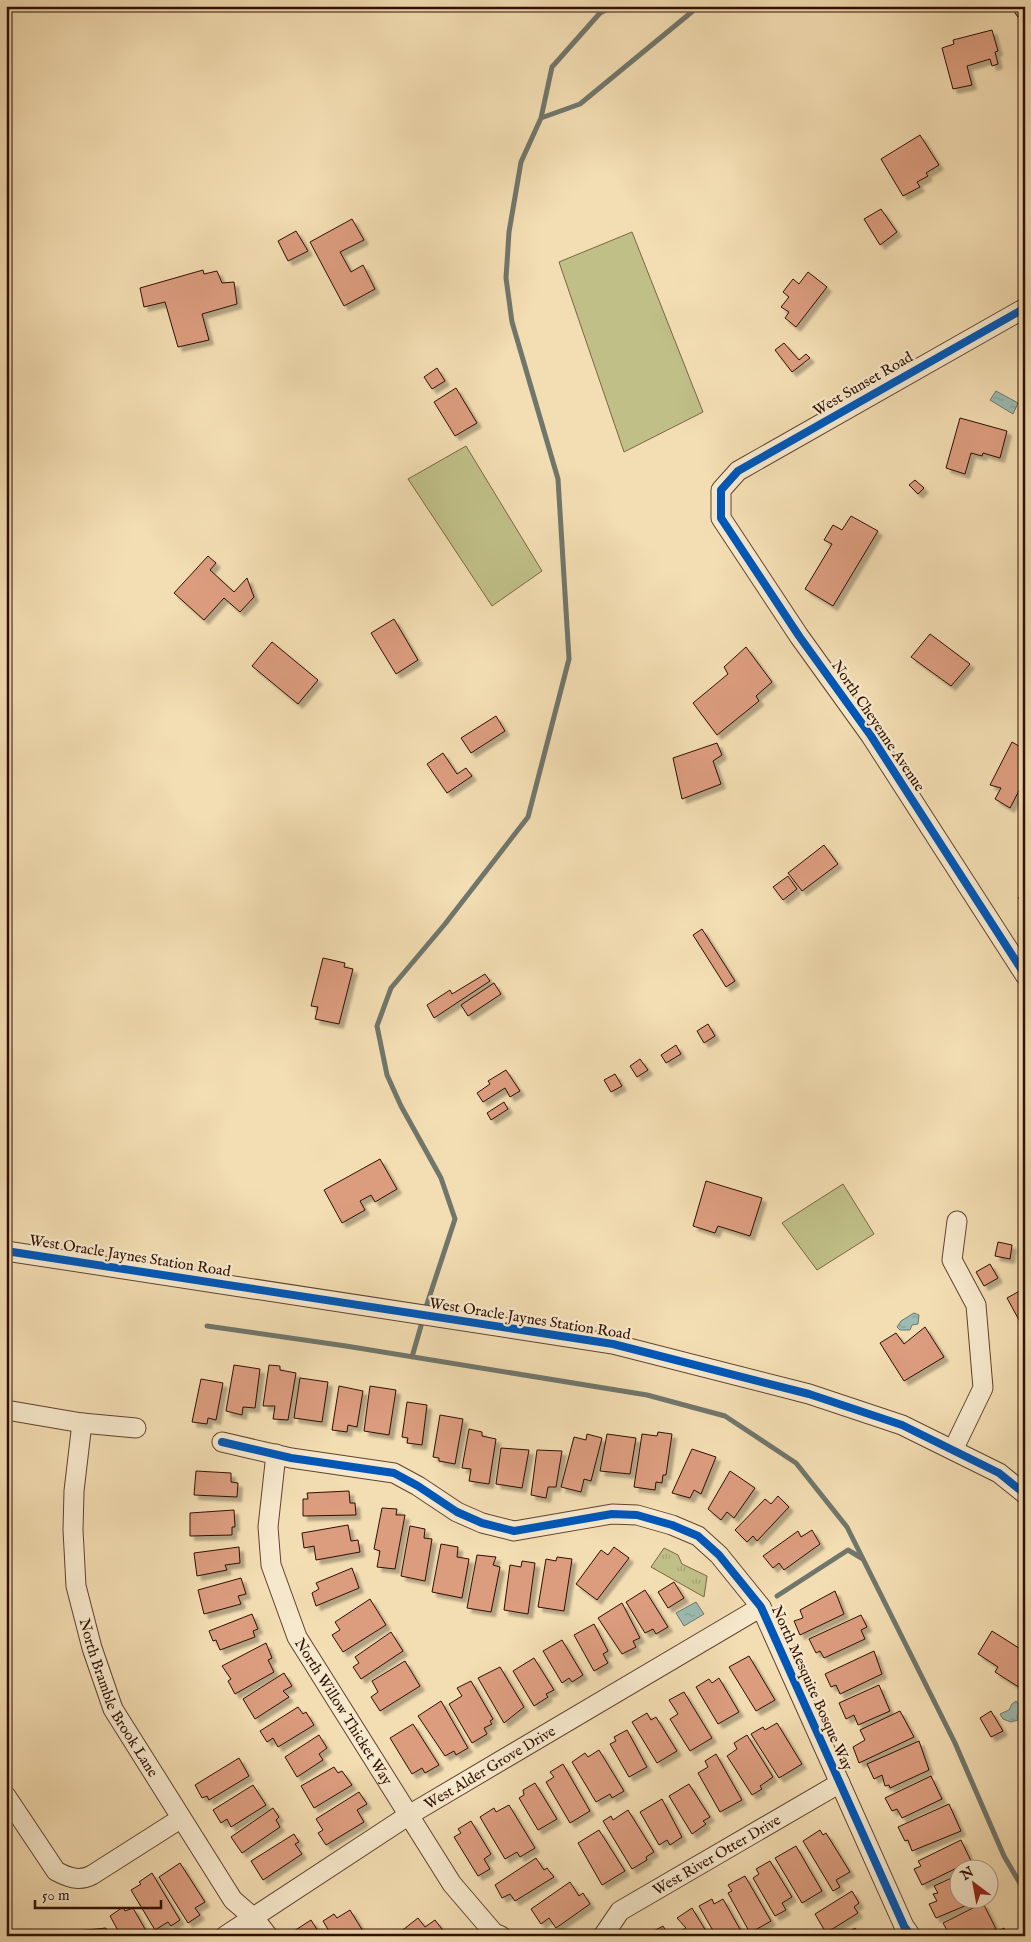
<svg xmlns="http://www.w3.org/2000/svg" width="1031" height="1942" font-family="'IM FELL English',serif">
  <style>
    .grass { fill: url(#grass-tufts); stroke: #786744 }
    .pitch { fill: #c0bf88; stroke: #786744 }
    .water { fill: url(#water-ripples); stroke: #70766b }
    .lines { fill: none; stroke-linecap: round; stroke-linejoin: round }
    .stream { stroke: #70766b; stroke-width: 5 }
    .building { fill: #dc9d7f; stroke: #2f0f01; filter: url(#shadow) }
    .minor-casing { stroke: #60422d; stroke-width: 21 }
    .minor { stroke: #f7e9cd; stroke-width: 19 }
    .cycleway-casing { stroke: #f7e9cd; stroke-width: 11 }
    .cycleway { stroke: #0057b8; stroke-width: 8 }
    .labels { text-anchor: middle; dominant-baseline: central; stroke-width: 4.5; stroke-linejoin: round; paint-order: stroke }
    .street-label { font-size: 15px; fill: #2f0f01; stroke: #f7e9cd }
  </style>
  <defs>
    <pattern id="grass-tufts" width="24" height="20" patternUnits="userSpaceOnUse" patternTransform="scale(1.25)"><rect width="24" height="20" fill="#c0bf88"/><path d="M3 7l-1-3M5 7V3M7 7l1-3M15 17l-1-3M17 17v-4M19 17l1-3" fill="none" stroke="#a5a374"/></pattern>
    <pattern id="water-ripples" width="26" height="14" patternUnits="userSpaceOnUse" patternTransform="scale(1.25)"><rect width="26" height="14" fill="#9cbbb1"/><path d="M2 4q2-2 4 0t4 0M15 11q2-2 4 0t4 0" fill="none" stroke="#87a096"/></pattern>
    <filter id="shadow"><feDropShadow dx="4.5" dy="4.5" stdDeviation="1" flood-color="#0004"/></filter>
  </defs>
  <rect width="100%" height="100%" fill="#f3ddb2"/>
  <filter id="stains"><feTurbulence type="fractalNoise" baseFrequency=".004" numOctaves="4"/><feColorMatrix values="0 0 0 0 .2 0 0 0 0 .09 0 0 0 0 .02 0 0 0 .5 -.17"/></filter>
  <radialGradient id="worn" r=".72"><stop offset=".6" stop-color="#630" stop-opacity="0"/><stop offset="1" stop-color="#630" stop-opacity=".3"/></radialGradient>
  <path class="grass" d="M664,1548L678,1555L682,1564L707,1576L704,1597L651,1567Z"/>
  <path class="pitch" d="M632,232L703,412L624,452L559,262Z
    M466,446L542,571L492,606L408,479Z
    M843,1184L874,1234L817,1270L782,1223Z"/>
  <path class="water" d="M996,391L1018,403L1013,414L990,400Z
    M914,1313L919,1315L918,1324L912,1325L910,1330H900L897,1327L901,1321Z
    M696,1602L704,1614L684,1626L676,1613Z
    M1016,1701L1022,1707L1017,1716L1018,1720L1011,1722L1003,1719L1000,1714L1009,1710L1012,1704Z"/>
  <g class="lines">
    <path class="stream" d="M541,118L580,104L699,6
      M425,1310L455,1219L441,1178L401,1106L387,1075L377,1026L391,988L445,924L528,817L569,659L558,479L512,322L506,278L509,232L521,162L541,118L552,67L600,13L613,6
      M207,1326L346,1346L647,1395L725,1416L796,1463L847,1527L955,1743L1004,1856L1025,1892
      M412,1357L423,1319
      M777,1596L848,1550L863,1559"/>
  </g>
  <path class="building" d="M1010,6H1025V13L1018,17Z
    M992,30L998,51L995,52L998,64L992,66L990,59L967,66L972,85L953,89L942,48L954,44L953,40Z
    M920,135L939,165L926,173L928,176L917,182L920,187L903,196L881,159Z
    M881,209L897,232L880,245L864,219Z
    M352,219L364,240L340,252L351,272L363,265L375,289L344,306L310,242Z
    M296,231L308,251L288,261L278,241Z
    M203,270L204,274L217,271L222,283L234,282L237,304L202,314L209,340L178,347L165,302L144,307L140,288Z
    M808,272L827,287L796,327L785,318L789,312L781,307L789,297L783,292L793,279L799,284Z
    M784,343L799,360L806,354L810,358L792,372L775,350Z
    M437,368L445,381L432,389L424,377Z
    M456,388L477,423L455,436L434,402Z
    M960,418L1007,431L1000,458L983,453L982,456L971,453L965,474L946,468Z
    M915,480L924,488L918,494L909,485Z
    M851,516L878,531L833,606L805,589L832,544L824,540L833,525L842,530Z
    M208,556L216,563L210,570L234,592L247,578L254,597L240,612L224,598L204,620L174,593Z
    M394,619L418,660L396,674L371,633Z
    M930,634L970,664L951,686L911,657Z
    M272,642L318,680L298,704L252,666Z
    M746,647L772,682L756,696L759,701L717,735L693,703L728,674L724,667Z
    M496,716L505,731L471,753L461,738Z
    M1012,742L1022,748L1025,745V779L1010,808L995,799L1001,788L990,785Z
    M717,743L722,755L713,761L721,784L682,799L673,758Z
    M443,753L457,774L466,768L472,776L447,793L427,764Z
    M824,845L838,864L802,891L788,873Z
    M788,876L797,889L783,900L773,887Z
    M1025,891V905L1018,898Z
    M702,929L735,981L726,987L693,935Z
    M323,958L345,963L344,967L353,969L339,1024L315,1019L318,1007L311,1006Z
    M485,974L490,981L434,1018L427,1005L450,990L452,994Z
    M494,983L501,994L468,1016L461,1005Z
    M708,1024L715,1036L704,1043L697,1031Z
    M676,1045L681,1054L666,1063L661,1055Z
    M640,1059L648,1070L637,1077L630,1066Z
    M506,1070L520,1091L510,1097L505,1088L483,1102L477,1093L490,1084L488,1081Z
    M615,1074L622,1086L611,1092L604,1080Z
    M504,1102L508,1109L491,1120L487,1113Z
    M380,1159L397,1189L375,1202L371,1195L360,1201L365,1210L342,1223L324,1190Z
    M706,1181L762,1198L750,1236L718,1226L715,1233L693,1226Z
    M998,1242L1012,1245L1010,1259L995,1256Z
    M990,1264L998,1278L984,1286L976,1272Z
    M1025,1288V1331L1007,1298Z
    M925,1327L944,1357L904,1381L880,1343L896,1333L904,1344Z
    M234,1365L260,1369L255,1408L243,1407L242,1415L226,1411Z
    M269,1365L280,1366V1370L296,1373L288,1420L273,1419L275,1406H263Z
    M300,1378L328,1382L322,1422L294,1418Z
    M201,1379L223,1383L216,1420L208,1418L207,1424L192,1422Z
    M339,1386L363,1391L357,1427L348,1425L347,1432L332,1430Z
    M370,1386L396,1390L389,1435L364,1431Z
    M407,1402L427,1405L422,1445L407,1443L408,1438L402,1437Z
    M440,1415L463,1419L455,1464L439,1461V1458L433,1457Z
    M469,1429L482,1432V1436L496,1439L489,1484L469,1481L471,1469L462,1468Z
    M658,1432L672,1434L666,1475H663L662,1483L656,1482L655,1490L634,1487L642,1434L657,1436Z
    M587,1434L602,1438L591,1481L584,1479L581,1492L561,1487L574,1437L586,1440Z
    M607,1434L636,1438L630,1474L600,1471Z
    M501,1448L529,1450L522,1488L496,1484Z
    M692,1449L716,1457L701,1494L694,1490L690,1498L672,1493Z
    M537,1450L562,1451L556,1487H548L546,1498L531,1495Z
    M196,1471L231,1473V1482L238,1483L237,1497L194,1495Z
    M730,1471L755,1488L734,1518L727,1512L721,1520L708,1509Z
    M349,1491L350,1503H355L356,1515L303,1516V1499H308L307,1493Z
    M778,1496L789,1507L757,1541L753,1536L747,1542L735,1530L765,1499L771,1504Z
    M382,1508L397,1509L396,1515H405L395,1569L377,1567L380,1551L374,1549Z
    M234,1510L235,1527H232V1535L190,1536V1513Z
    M348,1525L351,1541L358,1540L360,1552L316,1560L314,1546L304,1548L302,1533Z
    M410,1526L425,1529L424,1538L432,1539L425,1581L401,1576Z
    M812,1530L820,1544L784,1570L779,1563L773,1568L763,1556L798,1531L801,1537Z
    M441,1544L458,1547L457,1557L469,1559L462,1598L432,1592Z
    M239,1547L240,1563L225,1565L227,1570L197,1576L194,1553Z
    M614,1547L629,1558L597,1600L576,1584L601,1550L608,1555Z
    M477,1555L496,1557L493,1565L500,1567L491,1612L467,1608Z
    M557,1557L572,1559L564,1611L538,1607L546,1559L556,1561Z
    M522,1561L535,1563L528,1614L504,1610L510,1565L521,1567Z
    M352,1568L359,1588L316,1606L312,1593L319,1589L316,1583Z
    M241,1578L246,1594L238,1596L241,1604L204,1614L198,1590Z
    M674,1582L684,1598L668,1608L658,1592Z
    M645,1590L668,1627L656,1634L653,1629L645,1633L626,1602Z
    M835,1591L844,1614L800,1635L794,1621L803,1618L800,1610Z
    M370,1599L386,1625L343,1652L332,1635L340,1630L335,1622Z
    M622,1603L640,1638L633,1641L636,1647L622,1654L598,1618Z
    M252,1614L258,1629L253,1631L255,1637L220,1650L216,1640L213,1641L209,1631Z
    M861,1615L867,1627L861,1630L865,1639L824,1658L820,1651L816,1653L809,1639Z
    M594,1624L608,1651L603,1654L608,1663L594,1671L574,1635Z
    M992,1631L1022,1650L1025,1646V1691L995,1672L998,1667L978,1654Z
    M391,1632L403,1651L361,1679L353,1667L359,1663L355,1657Z
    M562,1640L583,1675L572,1682L569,1678L562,1683L543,1651Z
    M266,1643L272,1658L268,1660L274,1672L235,1694L228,1681L231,1679L222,1666Z
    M874,1651L882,1674L840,1694L836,1685L831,1687L825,1674Z
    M749,1656L775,1700L756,1711L729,1667Z
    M534,1658L554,1690L546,1694L548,1697L534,1706L513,1671Z
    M405,1661L420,1686L380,1711L371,1697L378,1692L372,1681Z
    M500,1667L524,1707L504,1723L478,1678Z
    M284,1673L292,1686L283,1691L289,1697L255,1719L243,1699Z
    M719,1678L739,1712L718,1724L696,1687L709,1679L712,1683Z
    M471,1681L493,1719L490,1721L492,1724L484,1728L487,1734L472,1743L449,1704L462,1696L457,1688Z
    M879,1685L890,1711L858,1725L854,1715L846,1719L839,1703Z
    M684,1692L712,1738L690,1751L670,1719L678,1714L669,1700Z
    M441,1701L468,1748L456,1755L454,1751L445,1756L418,1716Z
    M298,1707L303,1714L306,1712L314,1725L278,1747L273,1738L267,1742L260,1731Z
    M900,1711L914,1737L859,1763L853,1747L865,1740L860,1730Z
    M991,1711L1003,1731L991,1737L980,1718Z
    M647,1713L651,1720L656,1717L677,1751L657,1763L632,1722Z
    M777,1723L802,1764L779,1778L751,1734L763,1727L765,1730Z
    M413,1724L439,1765L425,1773L422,1768L412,1774L390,1738Z
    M627,1730L647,1767L629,1777L610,1744L616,1741L614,1737Z
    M319,1735L327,1748L319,1754L323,1760L297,1777L285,1757Z
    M747,1735L773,1777L760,1786L762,1789L752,1795L727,1756L737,1749L734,1743Z
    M919,1741L929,1770L890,1788L889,1785L885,1786L882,1775L874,1779L867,1764Z
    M599,1750L624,1791L612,1798L610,1794L596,1802L572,1762L585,1753L588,1757Z
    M716,1754L742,1800L720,1812L698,1773L708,1767L705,1761Z
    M239,1758L249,1776L209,1800L207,1796L202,1798L195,1785Z
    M563,1764L590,1811L570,1823L546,1782L554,1777L550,1772Z
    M334,1767L338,1773L342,1771L352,1785L314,1808L301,1786Z
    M931,1776L942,1799L902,1818L897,1809L892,1811L885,1798Z
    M535,1783L557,1819L538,1830L519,1798L524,1795L523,1790Z
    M689,1784L710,1817L703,1821L706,1824L692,1834L669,1796Z
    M253,1785L266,1805L231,1827L227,1819L221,1823L213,1810Z
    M359,1792L367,1804L357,1810L364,1822L326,1845L318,1833L323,1830L316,1819Z
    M662,1799L682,1837L670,1845L667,1840L659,1845L640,1812Z
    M949,1804L961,1831L912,1851L908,1840L905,1841L898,1827Z
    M509,1805L535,1848L520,1857L517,1852L505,1859L480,1817L494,1808L496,1812Z
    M273,1808L279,1817L276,1820L280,1827L242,1853L231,1837Z
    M628,1810L654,1852L646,1857L647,1860L632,1869L603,1821L611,1816L613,1820Z
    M471,1821L491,1854L484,1859L490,1869L478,1876L454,1837L461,1833L458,1829Z
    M599,1830L625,1871L602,1885L578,1843Z
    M820,1830L823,1835L826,1833L850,1872L836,1880L840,1887L833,1891L803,1841Z
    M294,1834L299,1842L295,1844L302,1854L263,1880L251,1861Z
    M961,1840L971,1861L922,1885L914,1869L921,1866L918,1861Z
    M796,1846L822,1891L802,1903L775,1858Z
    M536,1858L544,1870L547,1868L554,1877L515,1901L510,1894L502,1898L495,1885Z
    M770,1861L792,1897L782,1903L786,1910L775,1916L753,1878L759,1874L756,1869Z
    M180,1863L205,1902L195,1908L200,1915L188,1923L159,1877Z
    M152,1873L180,1920L171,1926L168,1922L155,1930L131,1890L141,1884L139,1882Z
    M958,1875V1900H979L936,1918L929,1904L937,1901L933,1894L938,1893L934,1886Z
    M745,1876L771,1921L750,1933L728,1893L732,1891L728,1885Z
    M570,1882L579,1896L583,1893L590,1904L556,1928L549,1918L541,1924L531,1909Z
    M852,1891L859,1903L854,1907L858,1913L826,1933L815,1914Z
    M712,1899L714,1904L723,1899L741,1931L732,1936H716L699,1906Z
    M983,1903L996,1929L981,1936H960L958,1933L950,1936L943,1923Z
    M123,1907L125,1911L133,1908L149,1936H121L110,1916Z
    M692,1908L709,1936L677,1934L686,1928L677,1918Z
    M350,1910L366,1936H332L323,1921L334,1914L337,1918Z
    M418,1918L425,1927L435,1920L445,1933L441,1936H395Z
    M311,1920L321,1936H293L294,1931Z
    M663,1926L669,1936H649L648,1934Z
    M106,1928L107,1936H68V1932Z
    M855,1928L860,1936H843Z
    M1004,1928L1008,1936H989Z"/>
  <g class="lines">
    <defs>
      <g id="minor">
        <path d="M1025,308L738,471L721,490V518L799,636L871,736L1025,975"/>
        <path d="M6,1251L613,1344L809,1394L902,1425L999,1473L1025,1494"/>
        <path d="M6,1410L82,1423L136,1428"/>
        <path id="s1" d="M82,1423L74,1491L73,1530L76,1586L92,1648L113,1709L233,1900L254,1918L268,1936"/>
        <path d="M222,1442L291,1458L394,1473L418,1486L457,1512L482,1523L514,1531L612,1514L637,1515L672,1525L698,1536L719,1555L761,1607L904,1926L911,1936"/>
        <path d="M953,1450L983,1388L976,1305L952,1260L957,1221"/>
        <path id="s2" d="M276,1454L268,1527L271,1565L297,1637L452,1884L494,1933L501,1936"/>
        <path d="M6,1796L56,1871C67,1877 79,1882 92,1875L180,1819"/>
        <path id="s3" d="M225,1936L409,1815L761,1607"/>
        <path id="s4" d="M603,1936L620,1911L840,1783"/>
      </g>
    </defs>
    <use href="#minor" class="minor-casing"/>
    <use href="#minor" class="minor"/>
    <defs>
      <path id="cycleway" d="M1025,308L738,471L721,490V518L799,636L871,736L1025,975
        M6,1251L613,1344L809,1394L902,1425L999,1473L1025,1494
        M222,1442L291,1458L394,1473L418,1486L457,1512L482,1523L514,1531L612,1514L637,1515L672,1525L698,1536L719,1555L761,1607L904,1926L911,1936"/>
    </defs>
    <use href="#cycleway" class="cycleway-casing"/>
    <use href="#cycleway" class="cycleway"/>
  </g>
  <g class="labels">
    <g class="street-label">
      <text transform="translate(863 384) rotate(-30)">West Sunset Road</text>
      <text transform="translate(878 726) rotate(56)">North Cheyenne Avenue</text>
      <text transform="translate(130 1256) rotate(9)">West Oracle Jaynes Station Road</text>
      <text transform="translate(530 1319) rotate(9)">West Oracle Jaynes Station Road</text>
      <text transform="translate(812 1688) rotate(66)">North Mesquite Bosque Way</text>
      <text stroke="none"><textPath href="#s1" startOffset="284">North Bramble Brook Lane</textPath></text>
      <text stroke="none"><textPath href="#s2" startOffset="276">North Willow Thicket Way</textPath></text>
      <text stroke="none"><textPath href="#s3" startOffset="314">West Alder Grove Drive</textPath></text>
      <text stroke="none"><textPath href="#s4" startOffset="142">West River Otter Drive</textPath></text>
    </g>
  </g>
  <rect width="1031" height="1942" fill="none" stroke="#f3ddb2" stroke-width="25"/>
  <rect x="8" y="8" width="1016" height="1927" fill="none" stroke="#2f0f01" stroke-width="2.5"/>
  <rect x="12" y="12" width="1006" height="1917" fill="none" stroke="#2f0f01"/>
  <g transform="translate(974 1884) rotate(328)"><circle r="24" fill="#f7e9cd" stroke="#a7927b"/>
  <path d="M0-4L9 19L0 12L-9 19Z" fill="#8f2418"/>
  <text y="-8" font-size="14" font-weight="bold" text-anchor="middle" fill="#2f0f01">N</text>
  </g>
  <path d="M35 1900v8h126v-8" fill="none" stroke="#2f0f01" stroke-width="2.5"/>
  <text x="42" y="1900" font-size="15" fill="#2f0f01" stroke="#f7e9cd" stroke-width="4" paint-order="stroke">50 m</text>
  <rect width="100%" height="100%" filter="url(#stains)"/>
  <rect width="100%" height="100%" fill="url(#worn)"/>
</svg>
